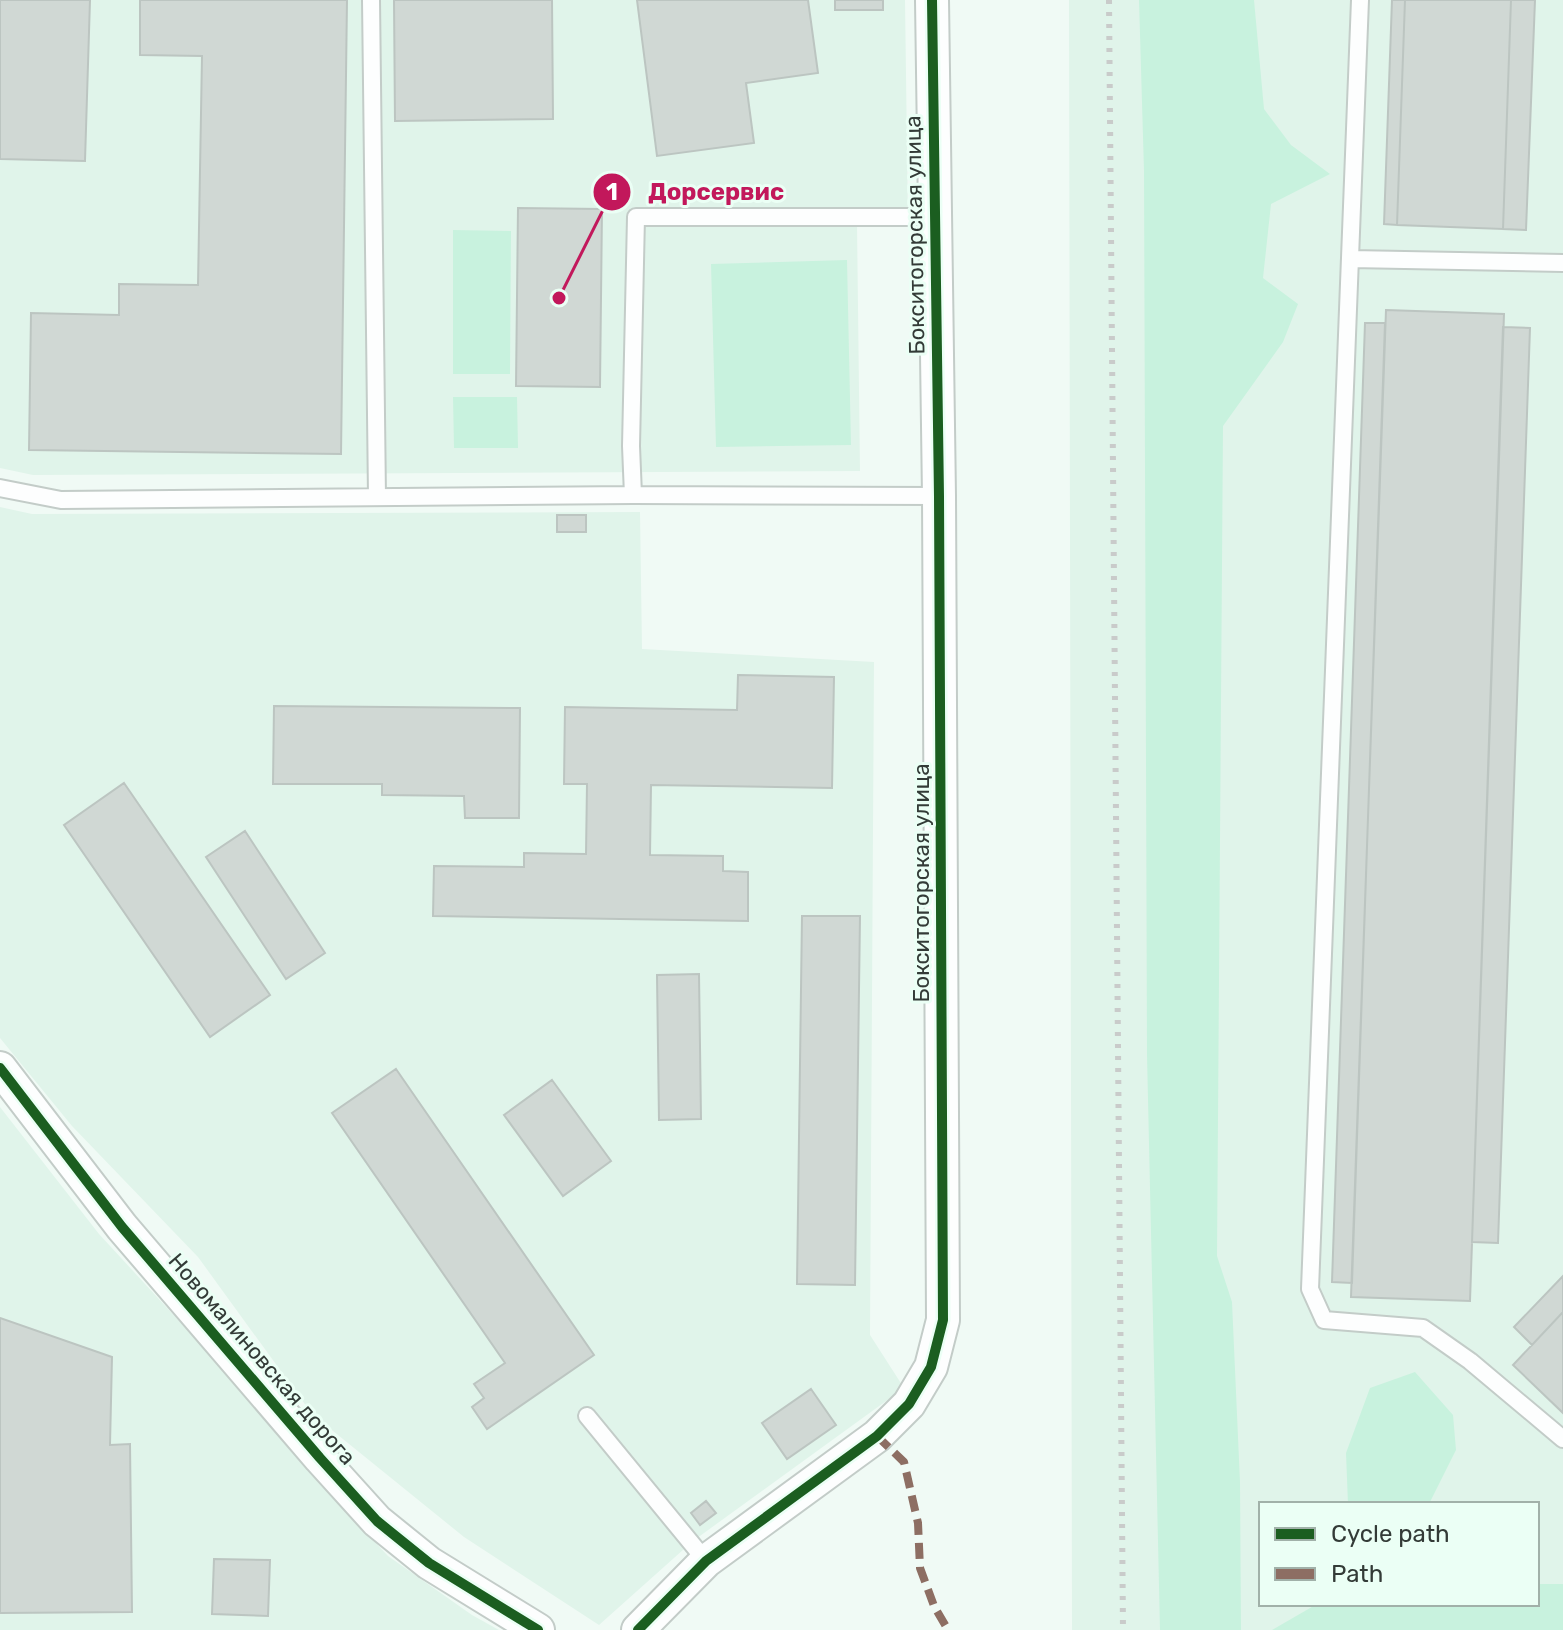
<svg xmlns="http://www.w3.org/2000/svg" width="1563" height="1630" font-family="Rubik,sans-serif">
  <style>
    .built { fill: #e0f4ea; fill-rule: evenodd }
    .green { fill: #c8f2de }
    .building { fill: #d0d8d4; stroke: #bcc5c1; stroke-width: 2 }
    .lines { fill: none; stroke-linecap: round; stroke-linejoin: round }
    .service-casing { stroke: #c3ccc8; stroke-width: 20 }
    .minor-casing { stroke: #c3ccc8; stroke-width: 36 }
    .service { stroke: #fdfefe; stroke-width: 16 }
    .minor { stroke: #fdfefe; stroke-width: 32 }
    .rail { stroke: #c9cbca; stroke-width: 6; stroke-dasharray: 4 8; stroke-linecap: butt }
    .quiet { stroke: #8d6e63; stroke-width: 8; stroke-dasharray: 16 8; stroke-linecap: butt }
    .cycleway-casing { stroke: #ebfff5; stroke-width: 15 }
    .cycleway { stroke: #1b5e20; stroke-width: 10 }
    .labels { text-anchor: middle; dominant-baseline: central; stroke-width: 6; stroke-linejoin: round; paint-order: stroke }
    .street-label { font-size: 22px; fill: #333b37; stroke: #ebfff5 }
    .leader { fill: none; stroke: #c2185b; stroke-width: 3 }
    .callout-dot { fill: #c2185b; stroke: #ebfff5; stroke-width: 3 }
    .mark-label { font-size: 24px; text-anchor: middle; font-weight: bold; fill: #fff }
    .callout-label { font-size: 24px; text-anchor: middle; font-weight: bold; fill: #c2185b; stroke: #ebfff5; stroke-width: 6; stroke-linejoin: round; paint-order: stroke }
  </style>
  <rect width="100%" height="100%" fill="#f0faf5"/>
  <path class="built" d="M0,0H905L908,223L857,224L860,471L33,475L0,468Z
    M1069,0H1563V1630H1072ZM1261,1504H1537V1604H1261Z
    M0,507L32,514L640,512L642,649L874,662L870,1335L904,1388L693,1541L599,1625L464,1537L312,1414L198,1257L72,1126L0,1038Z
    M0,1107L99,1234L203,1347L327,1491L388,1556L472,1615L499,1630H0Z"/>
  <path class="green" d="M1139,0H1254L1264,109L1291,145L1330,174L1271,204L1263,278L1298,304L1283,342L1223,426L1217,1256L1232,1302L1240,1482L1241,1630H1160L1147,1055L1144,171Z
    M453,230L511,231L510,374H453Z
    M847,260L851,445L716,447L711,264Z
    M453,397H517L518,448H454Z
    M1415,1372L1453,1415L1456,1450L1429,1504H1348L1346,1453L1370,1388Z
    M1537,1584H1563V1630H1272L1317,1604H1537Z"/>
  <path class="building" d="M0,0H90L85,161L0,159Z
    M140,0H347L341,454L29,450L31,313L119,315V284L198,285L202,56L140,55Z
    M394,0H552L553,119L395,121Z
    M637,0H808L818,73L746,83L754,143L657,156Z
    M835,0H883V10H835Z
    M1392,0H1405L1397,225L1384,224Z
    M1405,0H1511L1503,229L1397,225Z
    M1511,0H1535L1526,230L1503,229Z
    M518,208L602,209L600,387L516,386Z
    M1386,310L1504,314L1470,1301L1351,1297Z
    M1365,323H1385L1352,1283L1332,1282Z
    M1503,327L1530,328L1498,1243L1472,1242Z
    M557,515H586V532H557Z
    M738,675L834,677L832,788L651,785L650,855L723,856V871L748,872V921L433,916L434,866L524,867V853L586,854L587,784H564L565,707L737,710Z
    M274,706L520,708L519,818H465L464,796L382,795V784H273Z
    M124,783L270,995L210,1037L64,825Z
    M245,831L325,953L286,979L206,857Z
    M802,916H860L855,1285L797,1284Z
    M699,974L701,1119L659,1120L657,975Z
    M396,1069L594,1355L487,1429L472,1407L484,1398L474,1384L505,1363L332,1113Z
    M552,1080L611,1161L563,1196L504,1115Z
    M1563,1276V1312L1532,1345L1514,1327Z
    M1563,1312V1413L1513,1365Z
    M0,1318L112,1357L110,1445L130,1444L132,1612L0,1613Z
    M811,1389L836,1425L787,1459L762,1423Z
    M706,1501L716,1513L700,1525L691,1513Z
    M214,1559L270,1560L268,1616L212,1614Z"/>
  <g class="lines">
    <defs>
      <path id="service" d="M371,0L377,497
        M1360,0L1310,1289L1324,1320L1423,1328L1470,1361L1563,1439
        M1351,259L1563,263
        M0,488L61,500L633,495L939,496
        M633,495L631,446L636,217H935
        M587,1416L706,1561"/>
      <path id="minor" d="M0,1068L122,1227L320,1458L377,1521L429,1563L538,1630
        M638,1630L706,1561L877,1436L909,1404L931,1367L943,1320L939,496L932,0"/>
    </defs>
    <use href="#service" class="service-casing"/>
    <use href="#minor" class="minor-casing"/>
    <use href="#service" class="service"/>
    <use href="#minor" class="minor"/>
    <path class="rail" d="M1109,0L1123,1630"/>
    <path class="quiet" d="M877,1436L904,1462L918,1523L920,1568L934,1606L948,1630"/>
    <defs>
      <path id="cycleway" d="M0,1068L122,1227L320,1458L377,1521L429,1563L538,1630
        M638,1630L706,1561L877,1436L909,1404L931,1367L943,1320L939,496L932,0"/>
    </defs>
    <use href="#cycleway" class="cycleway-casing"/>
    <use href="#cycleway" class="cycleway"/>
  </g>
  <g class="labels">
    <g class="street-label">
      <text transform="translate(915 235) rotate(-91)">Бокситогорская улица</text>
      <text transform="translate(921 883) rotate(-90)">Бокситогорская улица</text>
      <text transform="translate(262 1359) rotate(49)">Новомалиновская дорога</text>
    </g>
  </g>
  <path class="leader" d="M559 298L612 192"/>
  <g class="callout-dot">
    <circle cx="559" cy="298" r="8"/>
    <circle cx="612" cy="192" r="20"/>
  </g>
  <g class="mark-label">
    <text x="612" y="200">1</text>
  </g>
  <g class="callout-label">
    <text x="716" y="200">Дорсервис</text>
  </g>
  <rect x="1259" y="1502" width="280" height="104" fill="#ebfff5" stroke="#a1b1a9" stroke-width="2"/>
  <rect x="1275" y="1528" width="40" height="12" fill="#1b5e20" stroke="#a1b1a9" stroke-width="2"/>
  <text x="1331" y="1542" font-size="24" fill="#333b37">Cycle path</text>
  <rect x="1275" y="1568" width="40" height="12" fill="#8d6e63" stroke="#a1b1a9" stroke-width="2"/>
  <text x="1331" y="1582" font-size="24" fill="#333b37">Path</text>
</svg>
